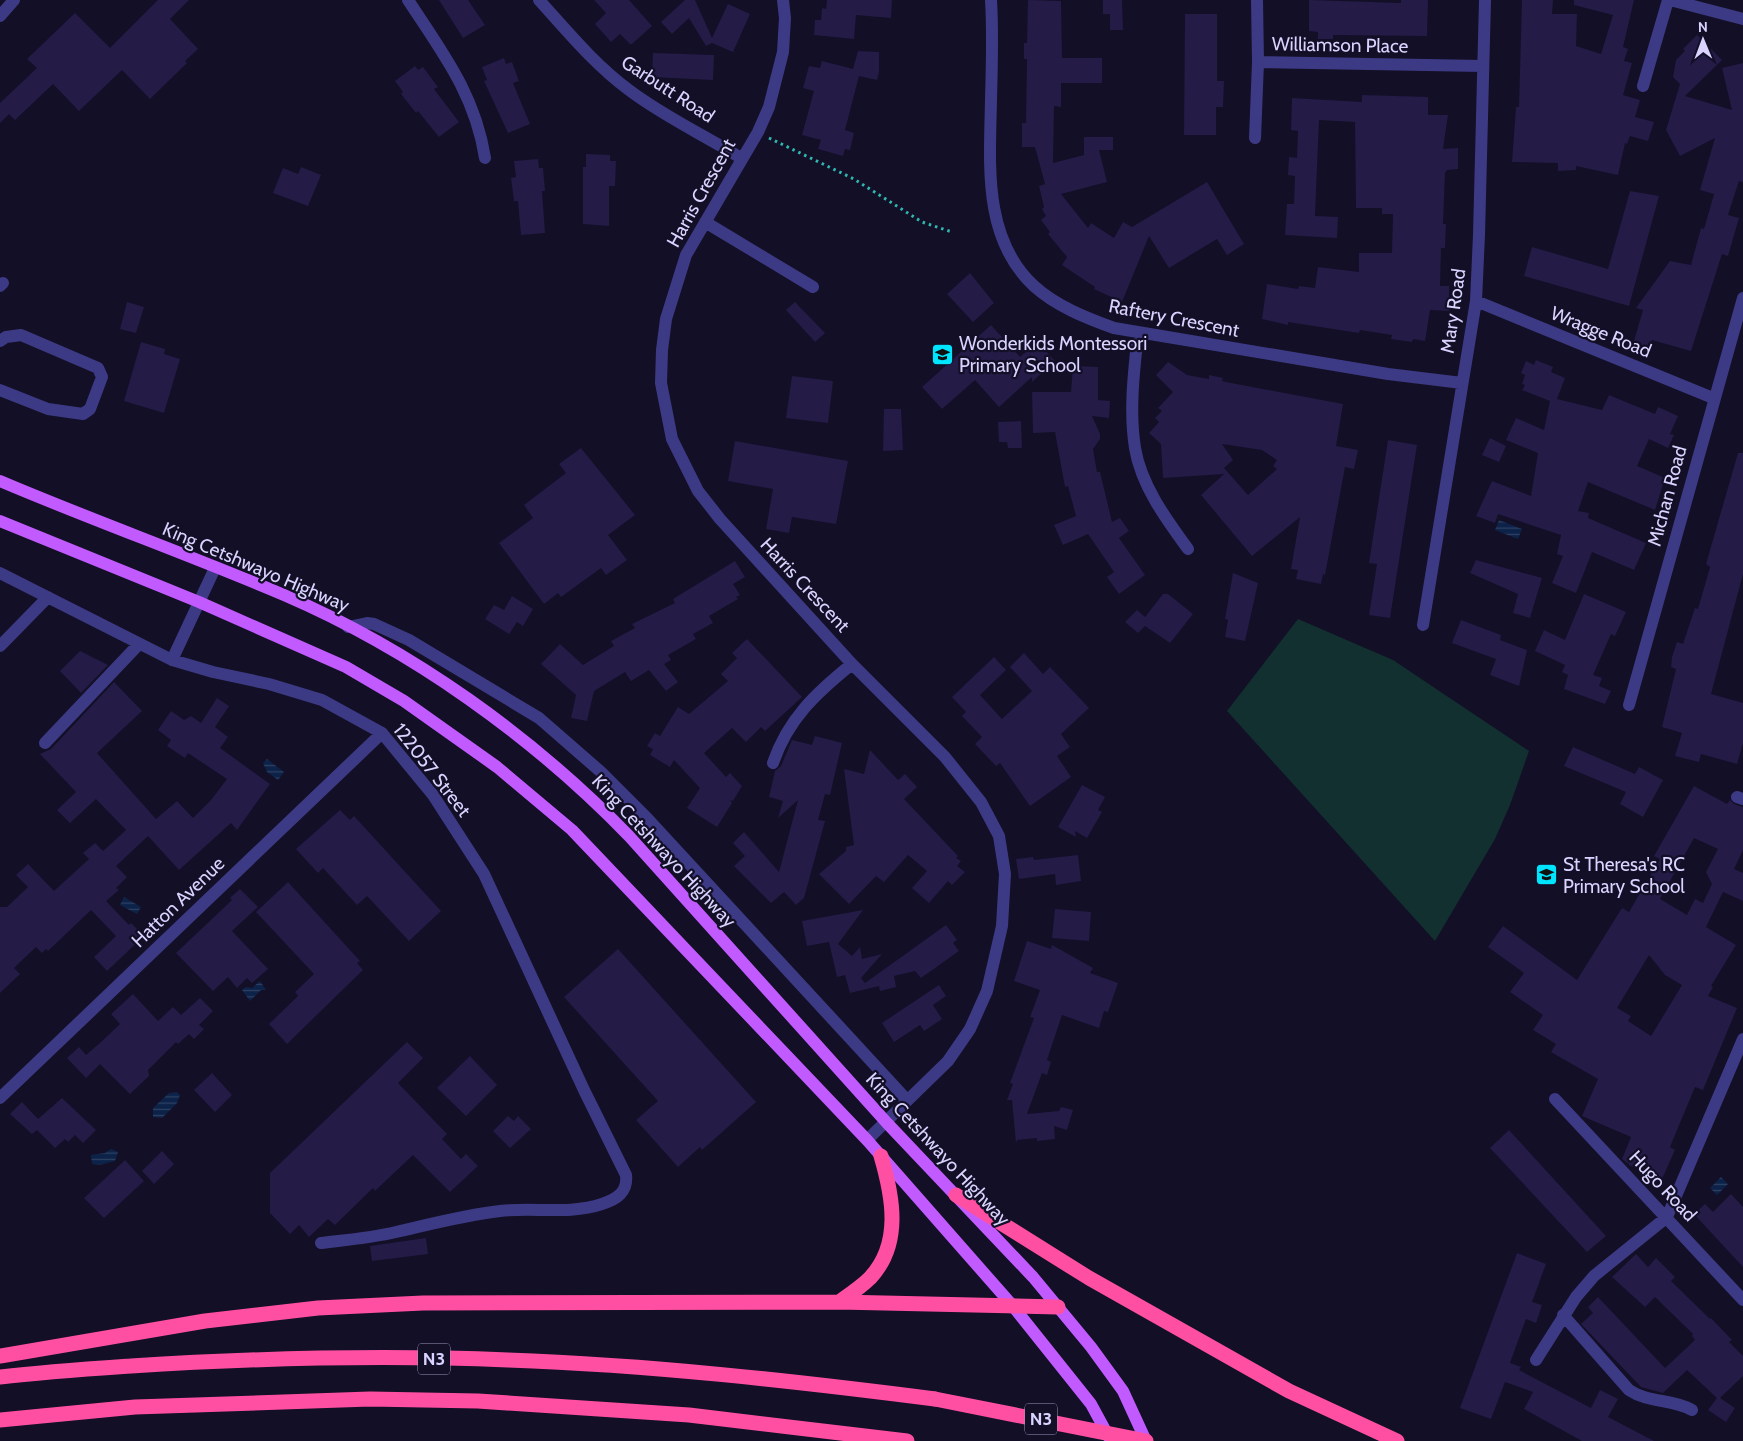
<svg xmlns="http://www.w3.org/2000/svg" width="1743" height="1441" font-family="Cabin,sans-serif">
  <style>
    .grass { fill: #12302f }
    .water { fill: url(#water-rules) }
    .building { fill: #241b47; fill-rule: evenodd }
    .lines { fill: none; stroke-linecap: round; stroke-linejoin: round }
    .path { stroke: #2fb8b0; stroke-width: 3; stroke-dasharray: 2.5 4; stroke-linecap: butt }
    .minor { stroke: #3d3a85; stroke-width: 12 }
    .major { stroke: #c25bff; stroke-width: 12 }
    .highway { stroke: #ff4fa3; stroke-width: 15 }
    .highway-bridge { stroke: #ff4fa3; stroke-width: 15 }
    .labels { text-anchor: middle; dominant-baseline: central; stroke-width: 4.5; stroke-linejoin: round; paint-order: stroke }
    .shield { fill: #130f26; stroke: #9e99be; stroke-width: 1 }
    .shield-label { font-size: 18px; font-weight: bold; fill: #d9d4ff }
    .street-label { font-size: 19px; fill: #d9d4ff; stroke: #130f26 }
    .poi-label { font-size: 19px; fill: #d9d4ff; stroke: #130f26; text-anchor: start }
  </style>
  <defs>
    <pattern id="water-rules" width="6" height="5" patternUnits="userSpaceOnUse" patternTransform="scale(1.25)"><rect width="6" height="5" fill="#0c2248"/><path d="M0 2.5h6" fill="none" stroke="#2f4163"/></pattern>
  </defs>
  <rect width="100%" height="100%" fill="#130f26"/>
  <path class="grass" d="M1298,619L1393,660L1529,751L1510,805L1495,839L1435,941L1227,711Z"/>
  <path class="water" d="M1499,520L1522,529L1518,539L1495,530Z
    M267,759L284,772L278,780L267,772L263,763Z
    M124,897L141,907L137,914L120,905Z
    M260,981L266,990H261L250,1001L242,990L246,987L252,988Z
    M177,1092L180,1095L177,1103L162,1118L153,1117V1108L169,1093Z
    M111,1149L118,1152L115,1161L100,1165L92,1164L91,1155L105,1153Z
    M1721,1177L1728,1184L1717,1195L1710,1188Z"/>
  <path class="building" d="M158,0H189L170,19L198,49L185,61L187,63L150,99L122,70L79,111L53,84L15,120L9,114L0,123V103L37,68L27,59L75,13L110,48Z
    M439,0H468L485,25L463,38Z
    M594,0H629L652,26L632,44H630L620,34L611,42L595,24L606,13Z
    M685,0H695L712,38L728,4L750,14L733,52L712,43L706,46L689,18L672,34L661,22Z
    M827,0H892L891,18L856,15L854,39L814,35L815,20H821L822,8L826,9Z
    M1028,0L1061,1L1062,58H1102V83H1061V107L1054,106L1053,163L1084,155V137H1113V150H1099L1107,182L1061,194L1088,228L1091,223L1114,238L1123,222L1132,227L1207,182L1244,244L1227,255L1217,239L1169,268L1149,236L1122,302L1094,289L1095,287L1062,265L1067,257L1048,234L1050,232L1041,220L1046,216L1042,209L1044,207L1039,186L1045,184L1035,147H1022V123H1026L1027,59H1024V43H1027Z
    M1103,0H1122L1123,30H1110V14H1103Z
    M1309,0L1401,3V0H1428L1427,36L1333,35V39H1318V32L1309,31Z
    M1522,0H1553L1552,14H1577L1576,46L1601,54L1613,15L1574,5V0H1634L1623,47L1628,49L1624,61L1632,63L1623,95L1640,100L1635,117L1654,122L1648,141L1630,136L1627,144L1625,143L1618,175L1576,166V170L1558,171V163L1512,162L1516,107H1519Z
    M1185,14H1217V81H1224L1223,107H1216V135H1184Z
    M1697,35L1722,60L1685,96L1732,110L1722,68L1743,63V182L1739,181L1728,215L1739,218L1728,256L1722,254L1691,351L1652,340L1649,353L1632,348L1643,310L1636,308L1670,261L1691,265L1701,228L1704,229L1714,194L1700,190L1715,138L1680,156L1666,130L1680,84L1673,77L1676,60L1685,51L1683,49Z
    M858,51L879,52V72L877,80L859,76L845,130L854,133L850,150L845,149L843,156L818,149L821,140L802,135L814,91L803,88L809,66L820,68L822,61L853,69Z
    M653,53L714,55L713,80L652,77Z
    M504,58L506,64L512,62L519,81L513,83L530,124L508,133L484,81L487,80L482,67Z
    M415,66L418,70L423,67L438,87L434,89L459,122L439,137L418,111L416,113L401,94L403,92L395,81Z
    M1362,95L1428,97V115H1448L1443,149L1458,148V169L1447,170L1445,173L1443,224H1446L1445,248H1441L1440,286H1449V311L1430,310L1425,341L1413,339L1412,342L1391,339L1392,335L1360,330L1359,333L1288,322V325L1262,319L1267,284L1298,289L1299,286L1315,288L1318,267L1359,272V253H1392L1393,214H1382V208H1356L1355,122L1319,120L1315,216L1338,217L1337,238L1285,235L1287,204H1294L1295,176L1288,175L1289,157L1297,158L1298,131L1291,130L1292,98L1362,102Z
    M586,154L610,155V161H616L615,186H609V226L583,224V167H586Z
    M538,159L539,168H543L545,191H542L545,233L521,235L518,201H514L511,178L516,177L514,161Z
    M301,167L321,175L308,206L273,193L283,168L298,174Z
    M1630,191L1659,196L1629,306L1524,276L1532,247L1608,269Z
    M970,273L994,303L973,322L947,294Z
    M127,302L144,307L136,333L120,329Z
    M795,302L825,333L815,342L786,310Z
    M991,325L1020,357L1037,342L1055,361L1032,382V377L999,407L975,380L942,409L922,387Z
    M141,342L165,349L164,354L180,359L164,413L124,401Z
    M1536,360L1553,367L1551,372L1565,378L1557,399L1602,410L1609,395L1655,414L1658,407L1678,416L1670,434L1674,435L1668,448L1649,439L1637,466L1665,478L1655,510L1588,482L1578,511L1589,513L1588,518L1646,543L1634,570L1592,552L1576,593L1552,583L1563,556L1557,554L1561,535L1498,514L1495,523L1476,516L1492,481L1531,496L1538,453L1506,440L1516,418L1544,430L1550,401L1522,390L1525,385L1522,384L1525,375L1521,373L1526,361L1534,365Z
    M1168,362L1187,375L1209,379V375L1223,378L1222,381L1226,382L1343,404L1336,446L1358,450L1354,469L1345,467L1325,575L1323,574L1321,584L1296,579L1298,570L1291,569L1300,517L1252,556L1201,495L1224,474L1163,478L1161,444L1149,433L1159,422L1155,418L1162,411L1158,408L1173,392L1156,375ZM1222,444L1262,450L1277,460L1273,466L1277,469L1248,495L1224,468L1233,460Z
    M1073,366L1098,367V400L1110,401L1109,418L1092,416L1100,434V439L1093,449L1097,472H1100L1112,522L1120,518L1129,531L1119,538L1145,575L1119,594L1107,577L1114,572L1088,534L1063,545L1054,525L1076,516L1068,486L1065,487L1055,432L1033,433L1032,392H1071Z
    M792,376L833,381L828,423L786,418Z
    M884,409H901L903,450L883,451Z
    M1021,421L1022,448H1008L1007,442H999L998,422Z
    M1490,438L1506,446L1499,462L1482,455Z
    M1388,440L1417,445L1390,618L1369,615L1377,564L1369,563Z
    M735,441L848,461L836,524L792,517L789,533L766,529L773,489L728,481Z
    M581,448L635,515L608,535L627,560L606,575L601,568L561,597L558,593L544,604L499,543L533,518L524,505L566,473L559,464Z
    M1738,453H1743V574L1711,694L1743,703V743L1737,764L1701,754L1699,762L1675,756L1682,733L1662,727L1676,669L1671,667L1672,657L1677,642L1683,644L1695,608L1698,609L1710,567L1706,564Z
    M1476,560L1542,578L1530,618L1513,613L1518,594L1470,573Z
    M735,561L745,577L733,584L740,595L736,597L738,599L709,616L713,623L693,634L696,639L668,655L671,660L664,664L678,682L666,691L649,670L631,681L625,672L594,691L587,721L571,718L576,695L541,664L560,644L583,665L614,646L611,641L635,628L632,624L675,603L673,599Z
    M1233,573L1258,583L1245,641L1225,637L1228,620L1225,619Z
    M1163,594H1168L1193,614L1170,643L1145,626L1138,633L1125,622L1137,610L1145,617Z
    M1584,594L1626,612L1615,636L1611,634L1593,675L1602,678L1599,686L1611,691L1605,704L1564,689L1568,675L1562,672L1565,665L1535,651L1544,630L1565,640Z
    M512,596L533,609L523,626L517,622L509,634L485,619L494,605L504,610Z
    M1461,620L1501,635L1500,640L1527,650L1519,686L1490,675L1496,659L1452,643Z
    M747,639L802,697L765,731L761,727L746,742L732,728L704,753L726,777L730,773L742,786L733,801L730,800L732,803L717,827L687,808L700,788L674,760L670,767L650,755L653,749L647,746L655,733L660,736L678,707L689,714L728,681L721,674L737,658L732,653Z
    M80,651L108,665L81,693L60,671Z
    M1024,653L1043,674L1050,667L1089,708L1061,734L1070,747L1057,756L1071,777L1030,806L1000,763L996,766L975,744L982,737L962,716L966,712L952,697L994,657L1006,670L980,695L1002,719L1032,691L1010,667Z
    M114,682L142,711L97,753L156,819L177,801L193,818L211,800L227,779L188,753L185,758L167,746L171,740L158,730L171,711L184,720L191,716L201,723L217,698L229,706L215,727L228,737L220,748L270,784L237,830L231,823L179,870L148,836L116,866L127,877L116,888L119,890L106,901L129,925L131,923L144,936L107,971L94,957L116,936L91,910L48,951L46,949L42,953L36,947L14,968L20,974L0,993V907H7L28,887L16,875L28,864L54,891L89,859L83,853L95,843L103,851L126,830L96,799L70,823L57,810L76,792L40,754L51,749Z
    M815,736L842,743L830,795L825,794L818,820L825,821L804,898L796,905L784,892L771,903L734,866L745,856L733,843L744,832L779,872L798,800L778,818L783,801L769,797L775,771L781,766L792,740L812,745Z
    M1573,747L1635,774L1639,767L1663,780L1643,817L1620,804L1626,792L1564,766Z
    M870,750L898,780L905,774L917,787L904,799L958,856L956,858L961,861L957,866L965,872L952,885L948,881L929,903L912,888L927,871L908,855L884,882L876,876L849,904L819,874L846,851V847L854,845L844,769L864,774Z
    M1082,785L1105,797L1098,810L1102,812L1087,838L1075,831L1076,837L1058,827Z
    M1694,786L1727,804L1730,800L1734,804L1743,807V850L1734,869L1743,873V901L1723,892L1706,927L1736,945L1711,986L1713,987L1708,996L1737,1008L1703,1090L1695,1087L1670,1147L1675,1150L1662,1179L1629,1165V1164L1622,1159L1631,1137L1582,1116L1598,1079L1551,1052L1556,1044L1533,1030L1543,1015L1510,992L1524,973L1488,947L1503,926L1577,980L1622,908L1629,912L1660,859L1654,856ZM1694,838L1718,849L1706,872L1712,884L1703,903L1695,899L1687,915L1660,899ZM1649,955L1665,975L1682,985L1651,1036L1628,1021L1631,1016L1617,1008Z
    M340,810L350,820L354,816L441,911L409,941L367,896L357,905L323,868L318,873L296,849Z
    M1078,855L1081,881L1056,885L1055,874L1019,879L1016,859L1033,857L1034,860Z
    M288,882L360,961L357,963L363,970L287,1044L269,1024L298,996L295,992L314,974L256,912Z
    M240,889L258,907L232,931L268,969L252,983L247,978L237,988L228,977L213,991L176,953L232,900L230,898Z
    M1055,909L1091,912L1089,941L1052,938Z
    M863,910L838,944L852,956L860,947L862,959L882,954L861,978L865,983L946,925L957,940L953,943L959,951L921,978L915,971L894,976L896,987L880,991L879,986L850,993L845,975L837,977L829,942L807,946L802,921Z
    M1027,941L1051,949L1052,945L1093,968L1090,973L1118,983L1108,1012L1104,1011L1099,1028L1062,1015L1047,1060L1051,1062L1047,1075L1042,1073L1027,1114L1059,1111L1061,1107L1073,1110L1067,1130L1054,1126L1055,1139L1037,1141V1138L1017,1140L1016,1143L1012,1100H1007L1013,1084L1010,1083L1034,1018L1030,1017L1040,990L1014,981Z
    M618,949L756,1102L702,1150L700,1147L678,1167L636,1120L658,1101L564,997Z
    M939,985L946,996L933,1005L942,1019L924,1031L920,1025L894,1042L882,1023Z
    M133,994L158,1021L173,1007L181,1015L200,998L213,1011L199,1025L204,1029L194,1039L189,1034L178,1044L176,1042L148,1070L149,1076L130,1094L100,1064L86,1078L67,1058L79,1047L86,1055L101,1042L120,1024L111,1014Z
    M407,1042L423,1058L398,1083L447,1134L442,1139L461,1159L466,1154L478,1166L450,1192L413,1155L375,1191L373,1188L335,1225L328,1219L309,1237L299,1225L290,1234L270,1213V1173Z
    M470,1056L497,1085L466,1116L437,1088Z
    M212,1073L232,1095L215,1112L194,1090Z
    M62,1098L96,1130L83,1143L75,1135L68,1142L65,1139L55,1148L37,1130L32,1134L10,1114L22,1102L38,1119Z
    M508,1116L514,1121L518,1116L531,1129L510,1148L493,1131Z
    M1509,1130L1606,1236L1587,1252L1490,1148Z
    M162,1151L174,1164L154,1184L142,1171Z
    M125,1160L144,1181L104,1218L84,1198Z
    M1731,1194L1743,1207V1267L1694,1214L1705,1204L1713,1212Z
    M426,1238L428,1254L372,1261L370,1246Z
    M1517,1253L1546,1264L1532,1302L1542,1305L1536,1323L1526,1319L1510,1363L1521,1367L1519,1370L1591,1408L1600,1390L1618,1399L1608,1417L1654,1441H1582L1524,1409L1533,1392L1505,1382L1491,1419L1460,1408Z
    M1636,1254L1648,1267L1656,1258L1675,1277L1671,1281L1710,1319L1711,1318L1732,1340L1729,1342L1743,1356V1376L1720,1398L1735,1408L1726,1422L1708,1410L1717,1398L1687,1370L1663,1393L1641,1387L1581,1324L1593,1313L1588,1307L1598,1297L1665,1368L1695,1340L1692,1336L1693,1334L1655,1297L1645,1307L1612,1277Z"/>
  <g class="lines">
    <path class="path" d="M769,138L854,179L922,222L952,232"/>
    <path class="minor" d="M408,0C442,52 475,94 485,158
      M539,0C567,31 595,65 629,90C663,116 704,135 741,158
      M783,0L785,18L783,52L769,107L758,132L686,255L666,319L662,350L661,383L672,439L698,491L720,519L852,664L945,757L981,802L999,836L1005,874L1002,926L987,991L970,1029L948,1061L867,1140
      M991,0C993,33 992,66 991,99C990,163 982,238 1034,286C1056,306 1086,318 1114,328L1388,374L1462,383
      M1257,0L1258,62L1483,66
      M1670,0L1743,19
      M0,16L14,0
      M1643,86L1668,0
      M1255,138L1258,62
      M705,222L813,287
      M0,286L3,283
      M1476,301L1713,398
      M1138,333C1134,371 1129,410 1135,448C1141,485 1166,519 1188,549
      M0,341L6,337L21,335L98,368L102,377L90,409L83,414L48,409L0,390
      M0,573L172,660L213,672L269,684L322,700L382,733L433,795L484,874L584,1090L626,1175C628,1192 617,1199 602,1204C569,1215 534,1207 500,1211C465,1215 431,1224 396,1232C371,1238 346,1240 321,1243
      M1423,625L1476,301L1479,235L1485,0
      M348,627L367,623L374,624L409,640L539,718L601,772L647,818L907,1100
      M0,646L48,597
      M172,660L215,568
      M1629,705L1743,298
      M45,743L139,644
      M773,763C788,719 816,693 852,664
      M1737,797L1743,799
      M0,1098L382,733
      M1555,1099L1743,1300
      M1563,1315L1629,1390C1650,1404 1671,1398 1692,1410
      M1536,1360L1576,1297L1594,1276L1667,1217L1743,1039"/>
    <path class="major" d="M0,481C94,521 190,555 284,595C412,650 533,737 629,836L887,1123L1033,1277L1091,1347L1123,1391L1146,1441
      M0,521L199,602L346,667L404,701L497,767L572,830L867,1140L1012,1305L1091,1404L1110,1439"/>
    <path class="highway" d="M956,1195L1089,1278L1289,1391L1397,1441
      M839,1302C849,1295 861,1287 870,1278C902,1244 893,1197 881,1156
      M0,1356L205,1321L318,1308L423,1303L839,1302L1058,1307
      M0,1377C44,1372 88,1369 131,1366C257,1358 383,1355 508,1360C651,1365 794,1381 935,1399
      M0,1420L135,1407L370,1399L478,1401L689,1415L907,1441"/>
    <path class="highway-bridge" d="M935,1399L1146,1441"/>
  </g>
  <defs>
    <symbol id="school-square" viewBox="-11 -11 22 22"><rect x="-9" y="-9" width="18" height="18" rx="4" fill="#00e5ff" stroke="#130f26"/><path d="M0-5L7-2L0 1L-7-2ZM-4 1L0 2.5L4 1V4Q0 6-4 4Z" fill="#111"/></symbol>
  </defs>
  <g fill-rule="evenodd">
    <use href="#school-square" x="930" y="342" width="25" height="25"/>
    <use href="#school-square" x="1534" y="862" width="25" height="25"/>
  </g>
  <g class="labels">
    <g class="shield">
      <rect x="418" y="1343.5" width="32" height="31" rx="4"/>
      <rect x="1025" y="1403.5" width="32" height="31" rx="4"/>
    </g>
    <g class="shield-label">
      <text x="434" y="1359">N3</text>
      <text x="1041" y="1419">N3</text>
    </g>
    <g class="street-label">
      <text transform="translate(1340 45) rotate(1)">Williamson Place</text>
      <text transform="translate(668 89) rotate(33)">Garbutt Road</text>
      <text transform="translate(701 193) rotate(-61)">Harris Crescent</text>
      <text transform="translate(1453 311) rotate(-82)">Mary Road</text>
      <text transform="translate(1174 318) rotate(11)">Raftery Crescent</text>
      <text transform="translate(1601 332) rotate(22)">Wragge Road</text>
      <text transform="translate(1667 496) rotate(-75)">Michan Road</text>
      <text transform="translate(256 567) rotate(23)">King Cetshwayo Highway</text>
      <text transform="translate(805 585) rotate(47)">Harris Crescent</text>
      <text transform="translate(432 770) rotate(52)">122057 Street</text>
      <text transform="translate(664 851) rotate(47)">King Cetshwayo Highway</text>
      <text transform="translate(178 902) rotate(-44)">Hatton Avenue</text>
      <text transform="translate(938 1149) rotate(47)">King Cetshwayo Highway</text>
      <text transform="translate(1663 1186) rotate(47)">Hugo Road</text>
    </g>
    <g class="poi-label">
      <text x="959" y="343">Wonderkids Montessori<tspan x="959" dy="22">Primary School</tspan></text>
      <text x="1563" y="864">St Theresa's RC<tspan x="1563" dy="22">Primary School</tspan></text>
    </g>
  </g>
  <g transform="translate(1703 40) rotate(359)" stroke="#130f26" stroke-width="4" paint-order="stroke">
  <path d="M0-4L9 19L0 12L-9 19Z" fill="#d9d4ff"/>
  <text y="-8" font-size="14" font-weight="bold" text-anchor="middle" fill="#d9d4ff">N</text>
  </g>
</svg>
